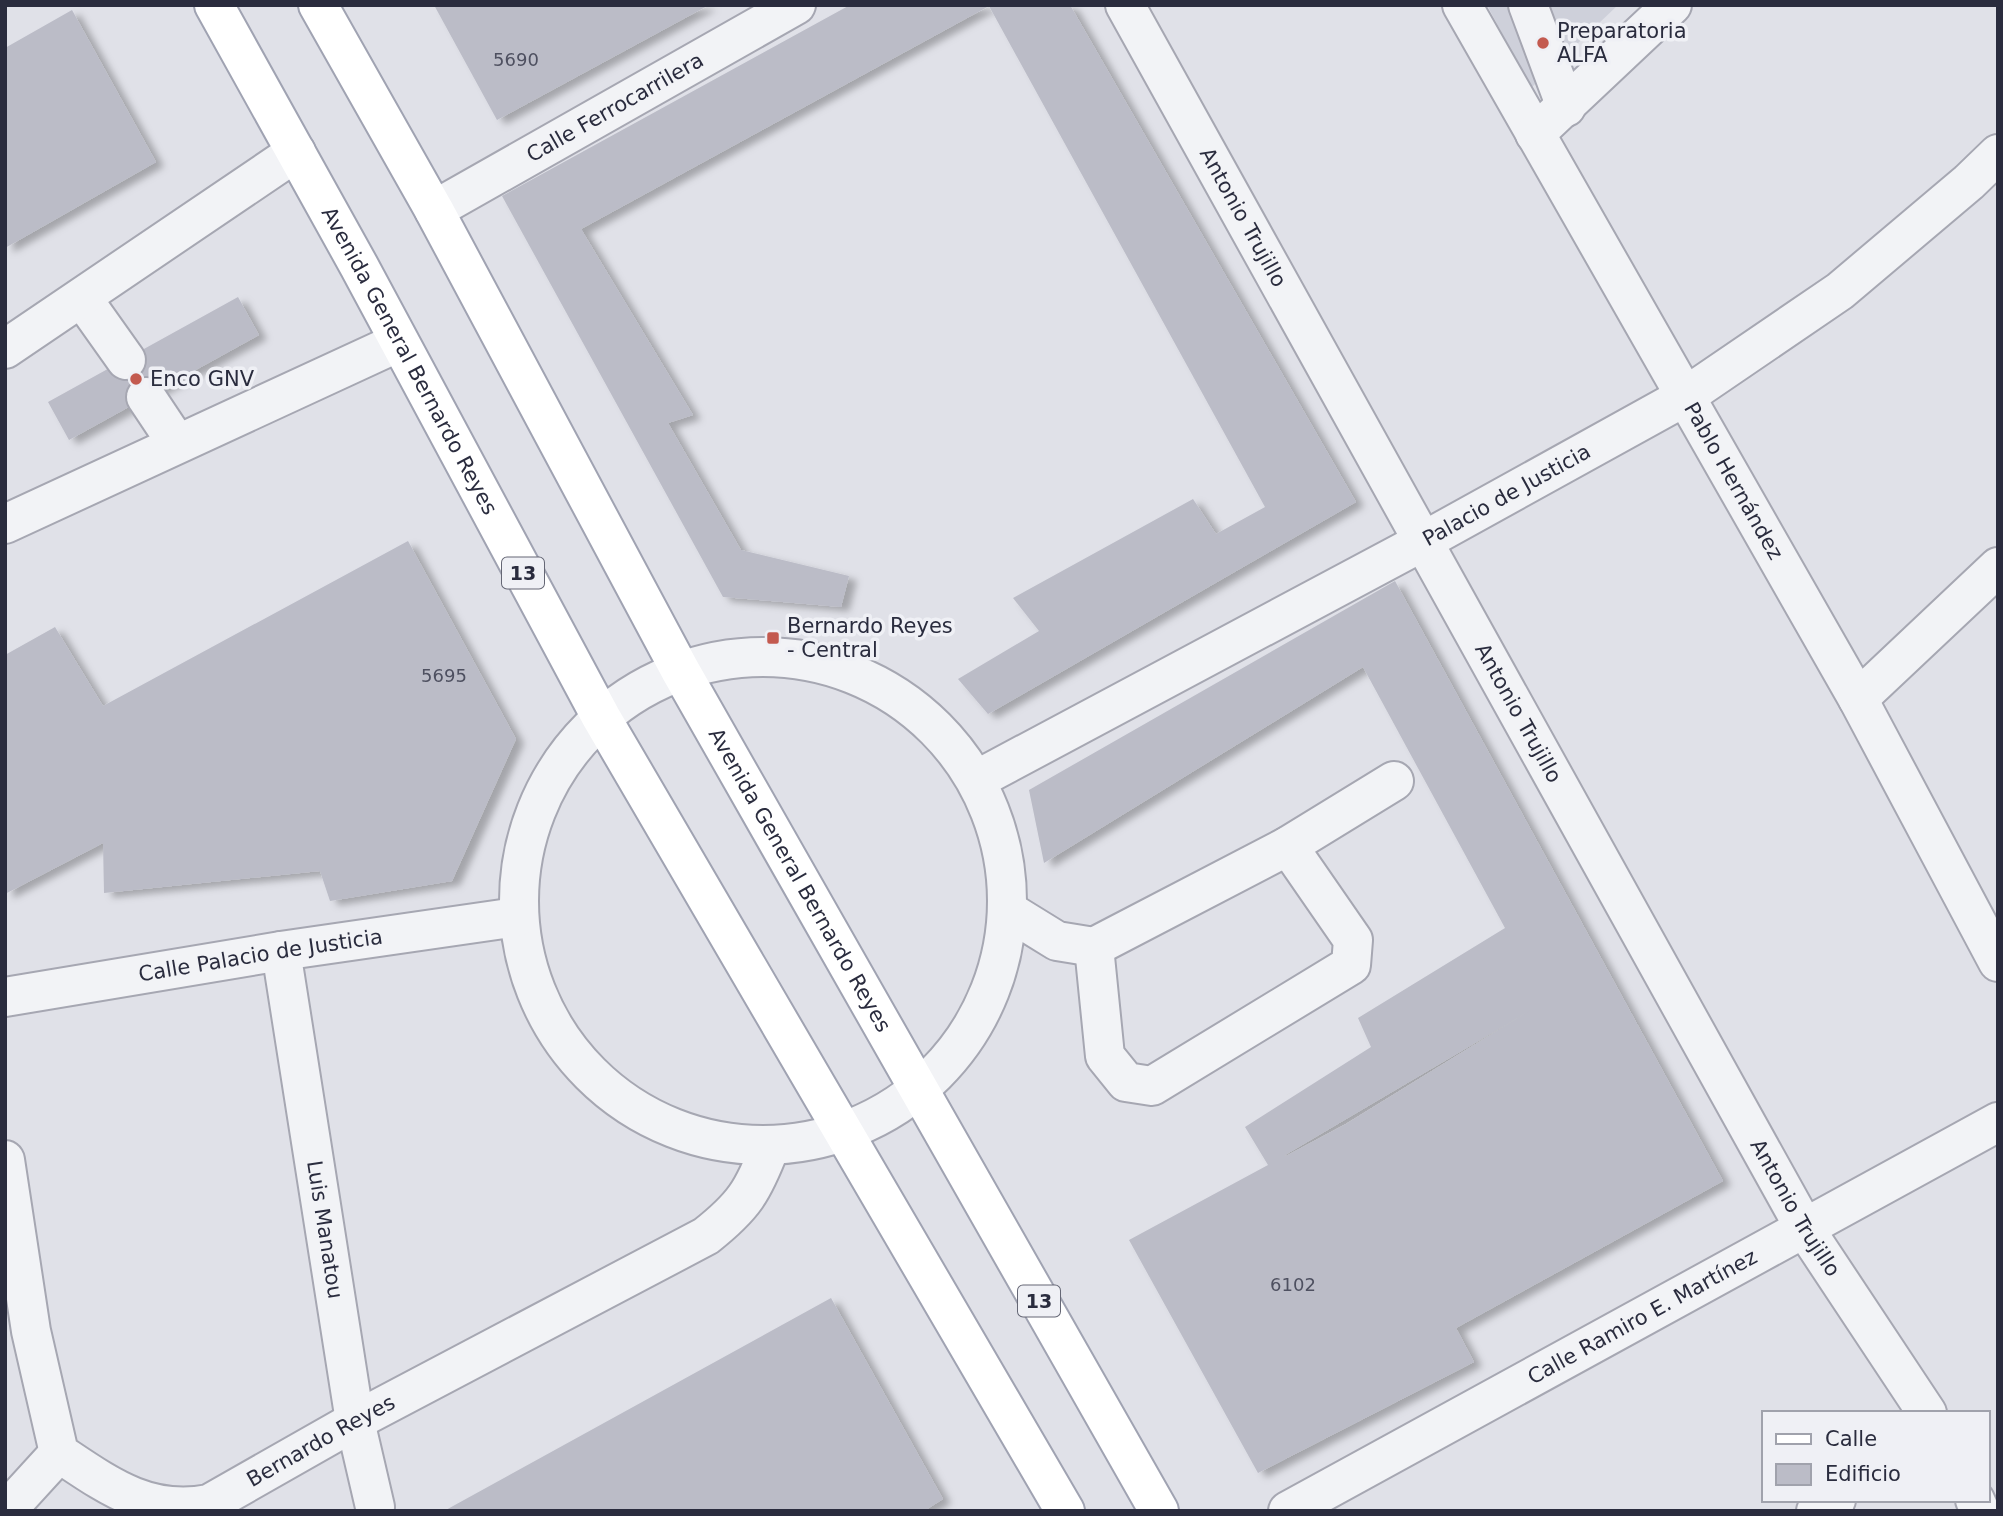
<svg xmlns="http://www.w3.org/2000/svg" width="2003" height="1516" font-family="'DejaVu Sans',sans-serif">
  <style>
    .built { fill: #ced0da }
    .building { fill: #bbbcc7; fill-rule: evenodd; filter: url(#shadow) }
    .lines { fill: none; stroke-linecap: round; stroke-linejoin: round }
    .minor-casing { stroke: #a6a7b2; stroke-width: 42 }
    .major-casing { stroke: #a0a3b2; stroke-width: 42 }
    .minor { stroke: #f2f3f6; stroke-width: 38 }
    .major { stroke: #fff; stroke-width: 38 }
    .poi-dot { fill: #c35a4f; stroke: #eff0f5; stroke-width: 2.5 }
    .labels { text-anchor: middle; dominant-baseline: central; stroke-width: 7; stroke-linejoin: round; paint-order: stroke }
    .number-label { font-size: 18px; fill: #4e5060 }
    .shield { fill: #eff0f5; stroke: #656775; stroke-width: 2 }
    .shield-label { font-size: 19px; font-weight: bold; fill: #2a2c3e }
    .poi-label { font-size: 21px; fill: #2a2c3e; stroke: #eff0f5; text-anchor: start }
    .street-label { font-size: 21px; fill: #2a2c3e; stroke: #eff0f5 }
  </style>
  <defs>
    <filter id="shadow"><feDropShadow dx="8" dy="4.5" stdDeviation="3.5" flood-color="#0004"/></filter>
  </defs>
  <rect width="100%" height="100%" fill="#e0e1e8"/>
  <path class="built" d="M1487,5H1618L1531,88Z"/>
  <path class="building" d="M434,5H709L497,120Z
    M850,5H1070L1356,502L988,714L958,679L1039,631L1013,598L1193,499L1216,534L1265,507L989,6L581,229L693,415L668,423L741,550L849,576L841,607L723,597L502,196Z
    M72,10L156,162L5,248V48Z
    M238,297L259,335L69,440L48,402Z
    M408,541L516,739L452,881L330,901L320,871L104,893L103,843L5,894V655L55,627L103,706Z
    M1395,581L1723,1181L1456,1328L1474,1362L1258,1473L1129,1240L1268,1165L1245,1127L1371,1047L1358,1018L1505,928L1363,667L1044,863L1029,790ZM1531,1010L1346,1124L1286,1156L1285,1155Z
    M831,1298L943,1499L924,1511H444Z"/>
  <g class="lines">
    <defs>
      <g id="minor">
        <path id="s1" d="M1125,5L1805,1229L1927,1413"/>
        <path id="s2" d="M1462,5L1858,699L1998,962"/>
        <path d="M1528,5L1566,107"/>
        <path d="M1535,134L1672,5"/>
        <path id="s3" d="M434,210L796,5"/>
        <path d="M82,298L126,360"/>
        <path d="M5,349L296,152"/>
        <path d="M146,397L176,442"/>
        <path d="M5,524L399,342"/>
        <circle cx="763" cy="901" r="244"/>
        <path d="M1858,699L1998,567"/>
        <path id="s4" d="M978,779L1422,542L1686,396L1840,291L1969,182L1998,154"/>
        <path d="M1010,912L1057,941L1094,947L1288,846L1394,781"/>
        <path d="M1094,947L1105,1056L1126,1082L1152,1086L1351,965L1353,940L1288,846"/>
        <path id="s5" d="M281,951L355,1421L375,1507"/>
        <path id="s6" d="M5,997L281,951L517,917"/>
        <path id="s7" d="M5,1160L31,1331L59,1453C107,1485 148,1516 209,1504L355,1421L706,1236C744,1206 753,1191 770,1147"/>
        <path d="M1975,1500L1980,1511"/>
        <path d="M6,1511L59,1453"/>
        <path id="s8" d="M1288,1511L1998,1122"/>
        <path d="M1816,1511L1836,1500"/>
      </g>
      <g id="major">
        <path id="s9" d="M214,5L359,266L601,717L1065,1511"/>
        <path id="s10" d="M318,5L434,210L680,670L1159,1511"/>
      </g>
    </defs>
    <use href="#minor" class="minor-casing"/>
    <use href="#major" class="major-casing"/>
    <use href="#minor" class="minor"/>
    <use href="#major" class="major"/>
  </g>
  <g class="poi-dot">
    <circle cx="1543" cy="43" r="7"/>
    <circle cx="136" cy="379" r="7"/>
    <rect x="766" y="631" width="14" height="14" rx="3.5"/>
  </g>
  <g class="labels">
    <g class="number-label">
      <text x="516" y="59">5690</text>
      <text x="444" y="675">5695</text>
      <text x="1293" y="1284">6102</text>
    </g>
    <g class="shield">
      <rect x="502" y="557.5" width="42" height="31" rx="5"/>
      <rect x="1018" y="1285.5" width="42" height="31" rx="5"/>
    </g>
    <g class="shield-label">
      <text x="523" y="573">13</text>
      <text x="1039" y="1301">13</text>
    </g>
    <g class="poi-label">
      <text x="1557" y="31">Preparatoria<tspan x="1557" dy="24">ALFA</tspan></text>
      <text x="150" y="379">Enco GNV</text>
      <text x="787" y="626">Bernardo Reyes<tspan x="787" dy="24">- Central</tspan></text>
    </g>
    <g class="street-label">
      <text stroke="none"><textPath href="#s3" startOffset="208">Calle Ferrocarrilera</textPath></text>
      <text stroke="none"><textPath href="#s1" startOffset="243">Antonio Trujillo</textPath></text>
      <text stroke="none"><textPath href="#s9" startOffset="406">Avenida General Bernardo Reyes</textPath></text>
      <text stroke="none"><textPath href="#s2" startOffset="548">Pablo Hernández</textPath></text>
      <text stroke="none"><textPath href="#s4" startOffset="600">Palacio de Justicia</textPath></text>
      <text stroke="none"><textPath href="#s1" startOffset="810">Antonio Trujillo</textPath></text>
      <text stroke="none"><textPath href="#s10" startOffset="999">Avenida General Bernardo Reyes</textPath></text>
      <text stroke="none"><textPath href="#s6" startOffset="259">Calle Palacio de Justicia</textPath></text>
      <text stroke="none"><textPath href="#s1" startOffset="1377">Antonio Trujillo</textPath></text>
      <text stroke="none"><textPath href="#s5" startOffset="282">Luis Manatou</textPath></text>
      <text stroke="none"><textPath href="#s8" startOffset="404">Calle Ramiro E. Martínez</textPath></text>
      <text stroke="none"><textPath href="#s7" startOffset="590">Bernardo Reyes</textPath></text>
    </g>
  </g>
  <rect width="2003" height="1516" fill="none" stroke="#2a2c3e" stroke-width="14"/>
  <rect x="1762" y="1411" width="228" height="91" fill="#eff0f5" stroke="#a0a2ac" stroke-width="2"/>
  <rect x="1776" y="1434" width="35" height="10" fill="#ffffff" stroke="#a0a2ac" stroke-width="2"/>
  <text x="1825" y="1446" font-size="21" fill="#2a2c3e">Calle</text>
  <rect x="1776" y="1464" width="35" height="21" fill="#bbbcc7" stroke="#a0a2ac" stroke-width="2"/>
  <text x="1825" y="1481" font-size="21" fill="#2a2c3e">Edificio</text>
</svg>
